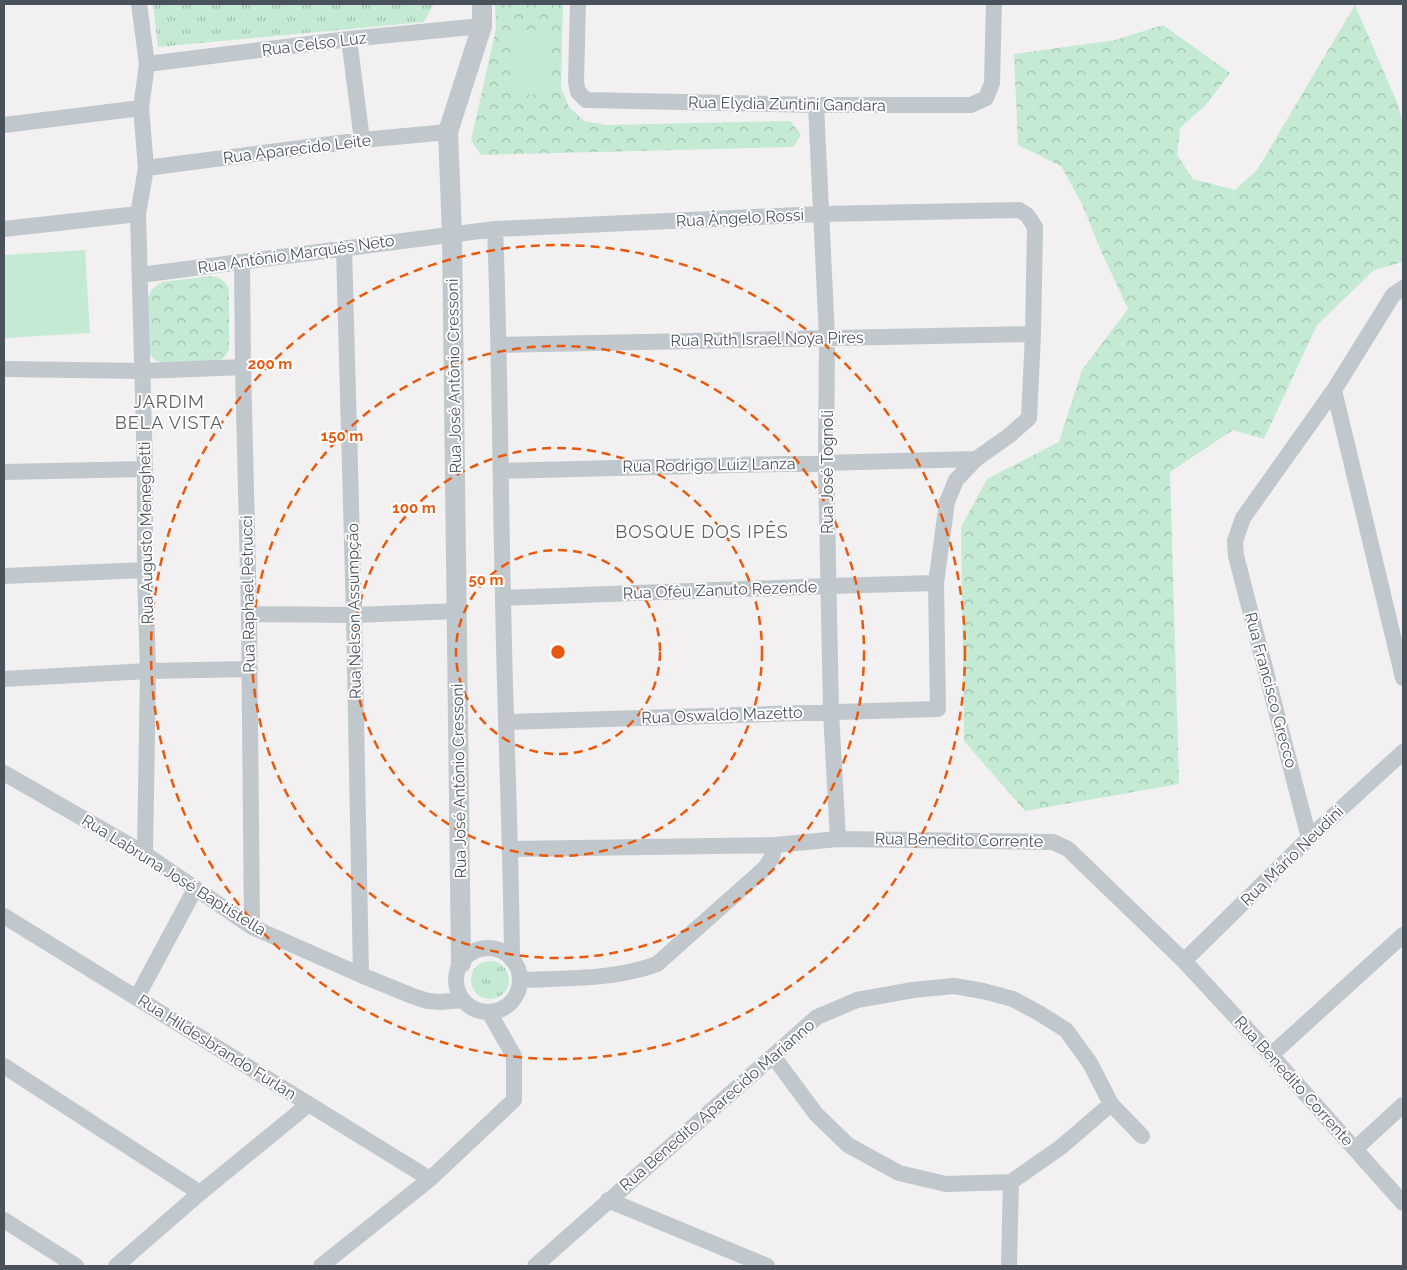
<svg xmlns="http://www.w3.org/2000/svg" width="1407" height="1270" font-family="Raleway,sans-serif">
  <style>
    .grass { fill: url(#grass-tufts) }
    .forest { fill: url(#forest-crowns) }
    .pitch { fill: #c4ead4 }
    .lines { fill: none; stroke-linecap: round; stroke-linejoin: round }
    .minor { stroke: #c0c7cd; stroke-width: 16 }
    .tertiary { stroke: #c0c7cd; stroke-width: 20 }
    .ring { fill: none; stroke: #e8590c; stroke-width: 2.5; stroke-dasharray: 9 6 }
    .labels { text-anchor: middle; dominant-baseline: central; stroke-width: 4; stroke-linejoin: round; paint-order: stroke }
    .street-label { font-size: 16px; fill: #4a535b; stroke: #fff }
    .neighbourhood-label { font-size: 18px; letter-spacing: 1px; fill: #5d6064; stroke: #fff }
    .centre { fill: #e8590c; stroke: #fff; stroke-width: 2.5 }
    .ring-label { font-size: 15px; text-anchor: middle; font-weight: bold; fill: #e8590c; stroke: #fff; stroke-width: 4; stroke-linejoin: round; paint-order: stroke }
  </style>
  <defs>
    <pattern id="grass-tufts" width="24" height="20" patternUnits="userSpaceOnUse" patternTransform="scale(1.25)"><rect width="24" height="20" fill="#c4ead4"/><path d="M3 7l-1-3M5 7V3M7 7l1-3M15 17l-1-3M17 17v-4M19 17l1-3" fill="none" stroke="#a1c0af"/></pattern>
    <pattern id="forest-crowns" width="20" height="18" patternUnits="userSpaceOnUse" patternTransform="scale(1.25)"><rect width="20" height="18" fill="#c4ead4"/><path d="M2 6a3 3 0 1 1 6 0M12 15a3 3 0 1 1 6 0" fill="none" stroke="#a1c0af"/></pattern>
  </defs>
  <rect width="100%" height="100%" fill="#f2f0f0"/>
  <path class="grass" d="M153,4H434L424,22L158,47Z
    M471 980a19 19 0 1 1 38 0a19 19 0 1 1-38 0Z"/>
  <path class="forest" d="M495,4H563L561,88L569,107L584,121L606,125L790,121L801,135L793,147L481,155L471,140L496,29Z
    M1355,5L1398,105L1403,122V262L1374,270L1317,325L1264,439L1233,430L1170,472L1179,784L1025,811L964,741L961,527L987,479L1059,442L1082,370L1128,309L1101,251L1082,204L1061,166L1018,145L1014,54L1115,40L1163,25L1230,73L1206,105L1180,128L1177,155L1193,179L1235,190L1257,170Z
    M211,276C221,277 225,281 229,290V349C226,357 221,360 214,363L163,362L156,361L149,354L148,297L152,289L162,282Z"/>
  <path class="pitch" d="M515,33L548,34V95L515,94Z
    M85,250L90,333L4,338V255Z"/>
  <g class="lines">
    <path class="minor" d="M139,4L147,64L141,108L146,168L138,214L145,469V570L148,671L145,854
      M578,4L576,82L578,92L586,100L816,105H971L986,98L992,83L994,4
      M349,39L362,140
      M147,64L349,39L482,26
      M816,105L827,338L826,462L831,712L838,839
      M4,125L141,108
      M146,168L362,140L448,132
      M4,229L138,214
      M495,229C500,352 500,475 503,598C505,719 511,839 512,960
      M344,248L354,615L361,975
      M242,262L243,367L249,614L252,927
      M140,275L495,229L821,214L1019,210L1027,215L1035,227L1033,334L1029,418L1010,435L976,459L956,480L947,502L936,583L938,709L507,722
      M500,345L1033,334
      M4,369L143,371L243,367
      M1334,390L1403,678
      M502,471L976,459
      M4,472L145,469
      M4,576L145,570
      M503,598L828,586L936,583
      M249,614L354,615L457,611
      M4,679L148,671L250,669
      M4,773L145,854L252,927L361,975L415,997L428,1001L441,1002L463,1000
      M1309,838L1236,556L1235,541L1243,518L1334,390L1393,295L1403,288
      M511,849L775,845L838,839L1053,842L1068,849L1184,961L1271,1055L1403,1203
      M4,916L430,1179
      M456 980a32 32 0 1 1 64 0a32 32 0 1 1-64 0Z
      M1184,961L1309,838L1403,752
      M520,980C565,978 614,980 657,964L765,868L772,857L775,845
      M137,997L195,889
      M1271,1055L1403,935
      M773,1056L816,1114L848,1145L899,1173L946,1184L1011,1182L1061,1147L1111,1104
      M4,1066L200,1193
      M1356,1148L1403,1105
      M608,1200L767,1266
      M4,1220L76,1266
      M116,1266L200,1193L309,1104
      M321,1266L430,1179L514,1100V1056L489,1012
      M535,1266L817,1017L857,1000L913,990L954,986L983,991L1013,999L1039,1013L1066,1030L1090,1063L1111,1104L1142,1136
      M1009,1266L1011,1182"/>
    <path class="tertiary" d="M461,963L452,234L448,132L482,26V4"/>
  </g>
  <g class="ring">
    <circle cx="558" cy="652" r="102"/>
    <circle cx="558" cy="652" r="204"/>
    <circle cx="558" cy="652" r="306"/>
    <circle cx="558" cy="652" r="407"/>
  </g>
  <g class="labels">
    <g class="street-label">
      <text transform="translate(314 44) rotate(-7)">Rua Celso Luz</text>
      <text transform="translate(787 104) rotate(1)">Rua Elydia Zuntini Gandara</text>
      <text transform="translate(297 149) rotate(-7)">Rua Aparecido Leite</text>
      <text transform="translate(740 218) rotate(-3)">Rua Ângelo Rossi</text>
      <text transform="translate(296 254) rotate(-8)">Rua Antônio Marquês Neto</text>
      <text transform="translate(767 339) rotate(-1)">Rua Ruth Israel Noya Pires</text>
      <text transform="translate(454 376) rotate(-91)">Rua José Antônio Cressoni</text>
      <text transform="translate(709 465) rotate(-1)">Rua Rodrigo Luiz Lanza</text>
      <text transform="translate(827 472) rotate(-90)">Rua José Tognoli</text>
      <text transform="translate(146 533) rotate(-91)">Rua Augusto Meneghetti</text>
      <text transform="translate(720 590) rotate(-2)">Rua Ofêu Zanuto Rezende</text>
      <text transform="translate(248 594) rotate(-91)">Rua Raphael Petrucci</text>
      <text transform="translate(354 611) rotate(-91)">Rua Nelson Assumpção</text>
      <text transform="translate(1271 690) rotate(75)">Rua Francisco Grecco</text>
      <text transform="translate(722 715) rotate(-2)">Rua Oswaldo Mazetto</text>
      <text transform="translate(459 781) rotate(-91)">Rua José Antônio Cressoni</text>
      <text transform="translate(959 840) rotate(1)">Rua Benedito Corrente</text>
      <text transform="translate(1292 856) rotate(-44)">Rua Mário Neudini</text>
      <text transform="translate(174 875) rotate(32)">Rua Labruna José Baptistella</text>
      <text transform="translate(217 1047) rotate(32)">Rua Hildesbrando Furlan</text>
      <text transform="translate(1294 1081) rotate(48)">Rua Benedito Corrente</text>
      <text transform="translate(717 1105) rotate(-41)">Rua Benedito Aparecido Marianno</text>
    </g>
    <g class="neighbourhood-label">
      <text x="169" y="401">JARDIM<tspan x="169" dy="21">BELA VISTA</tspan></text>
      <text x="702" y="531">BOSQUE DOS IPÊS</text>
    </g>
  </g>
  <circle cx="558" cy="652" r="8" class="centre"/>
  <g class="ring-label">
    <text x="270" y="369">200 m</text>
    <text x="342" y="441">150 m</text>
    <text x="414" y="513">100 m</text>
    <text x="486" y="585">50 m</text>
  </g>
  <rect width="1407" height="1270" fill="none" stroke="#4a535b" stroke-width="10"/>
</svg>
